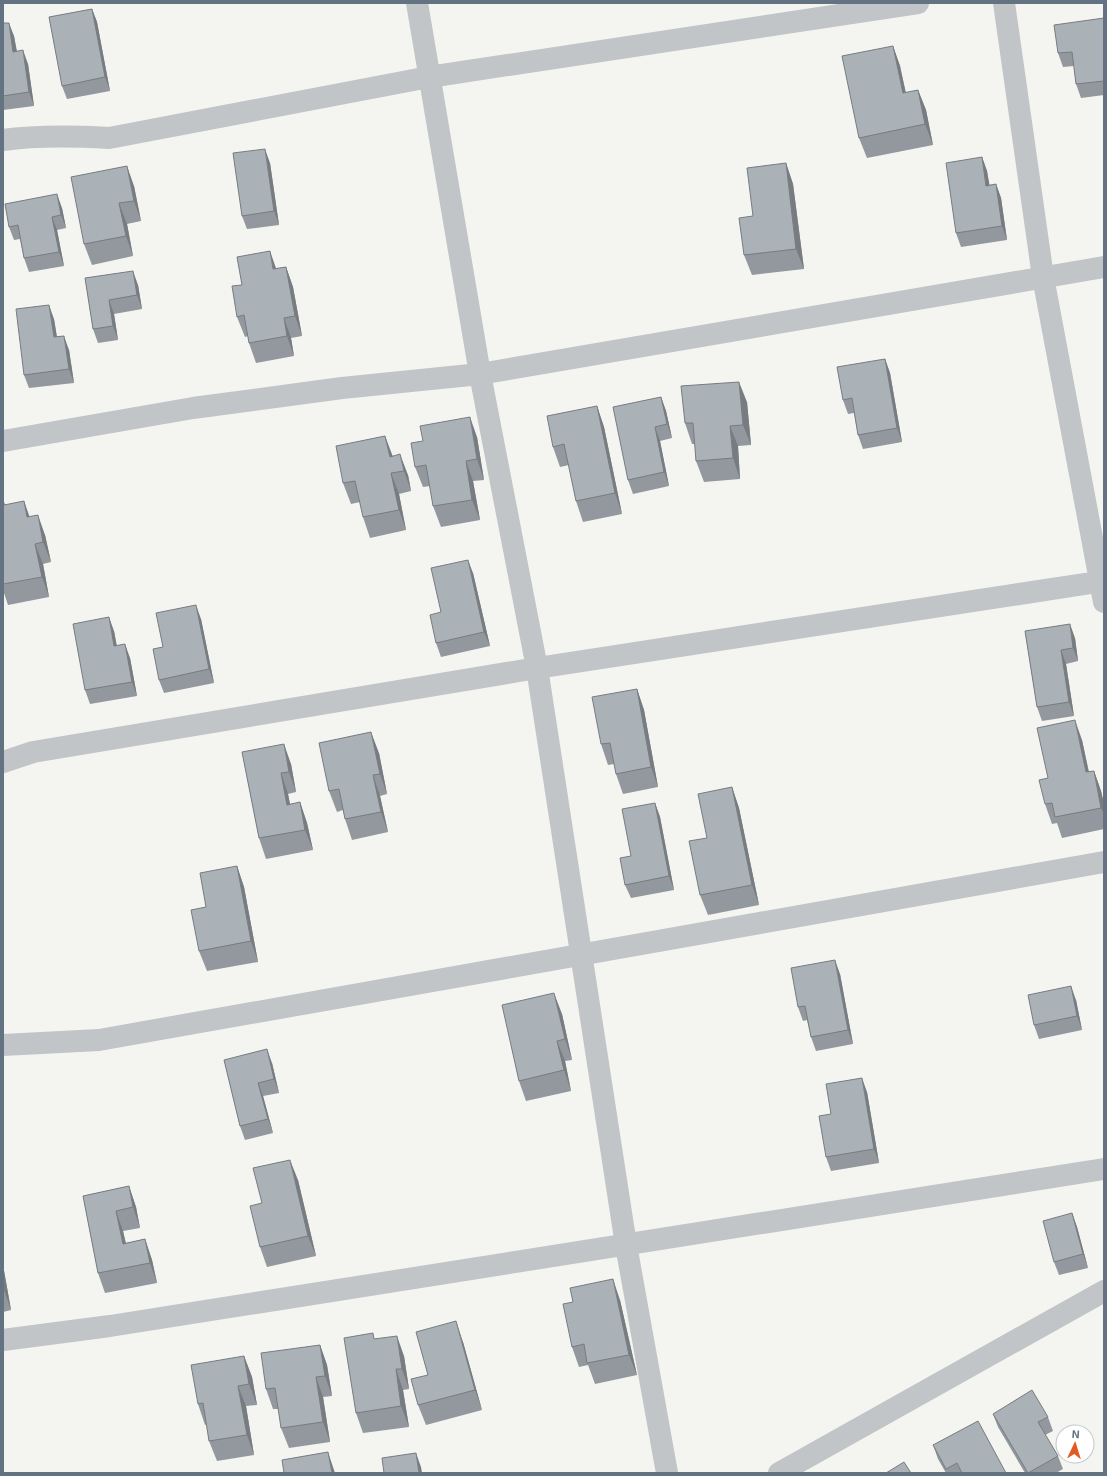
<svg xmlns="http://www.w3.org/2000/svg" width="1107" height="1476" font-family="'Exo 2',sans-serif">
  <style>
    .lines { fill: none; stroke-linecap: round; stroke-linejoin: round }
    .minor { stroke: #c1c5c8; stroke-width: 22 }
    .wall { fill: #92989d }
    .shaded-wall { fill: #777c80 }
    .building { fill: #aab1b7; stroke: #777c80 }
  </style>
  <rect width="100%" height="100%" fill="#f4f5f0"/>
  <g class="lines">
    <path class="minor" d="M417,3L480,374L537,668L626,1245L667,1473
      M1004,3L1043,277L1104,602
      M3,140C38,135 73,136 109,138L429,77L918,3
      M3,441L193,408L342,388L480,374L1104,267
      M3,762L33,752L537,668L1104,581
      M3,1045L99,1040L1104,862
      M3,1340L110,1326L1104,1169
      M779,1473L1104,1291"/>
  </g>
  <path class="wall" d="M92,9L97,22L110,91L67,99L62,86Z
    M1104,18V95L1081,98L1076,84L1074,66L1063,67L1058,53Z
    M3,23L14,36L17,51L28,64L34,106L3,110Z
    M893,46L900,66L906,93L918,90L926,110L933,145L867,158L859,138Z
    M982,157L987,171L989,185L996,184L1001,198L1007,240L961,247L956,233Z
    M270,163L279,225L247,229L242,216Z
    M786,163L793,184L804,269L752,275L744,255Z
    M134,186L141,221L127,224L133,256L92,265L84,244Z
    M62,208L66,228L57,230L64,266L29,272L24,258L20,239L14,240L9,227Z
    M286,267L293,287L302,336L291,338L294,356L256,363L249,343L248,336L245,337L237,317L242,285L276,269Z
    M85,278L138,285L142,309L114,314L118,340L98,343L93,329Z
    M54,319L57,337L69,350L74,383L29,388L24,375Z
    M885,359L890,373L902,442L863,449L858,435L854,413L848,414L843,400Z
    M661,397L666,411L672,438L660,441L669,486L633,494L628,480Z
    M747,402L751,445L738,446L740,479L704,482L696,461L695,444H692L685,423Z
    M597,406L604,427L622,514L583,522L576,501L569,465L560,467L553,447Z
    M385,436L392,456L408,475L411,491L399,494L406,530L370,538L363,517L360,502L351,504L343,483Z
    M477,437L484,480L473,481L480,520L441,527L433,506L430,486L423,487L415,467Z
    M3,498L5,505L24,501L29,517L45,535L51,562L43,564L49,597L8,605L3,590Z
    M473,573L490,646L441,657L436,643L441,612Z
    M201,619L214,683L164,693L159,680L163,647Z
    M114,631L117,646L130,658L137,696L90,704L85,690Z
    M1025,631L1075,638L1078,661L1066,664L1074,716L1042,721L1037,707Z
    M637,689L644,710L658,787L623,794L616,774L614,764L608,765L601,744Z
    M1082,740L1089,772L1094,771L1101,791L1104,804V829L1062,838L1057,823L1052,824L1045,804L1048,778Z
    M242,752L291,764L296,792L288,794L290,804L300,802L307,823L313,850L266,859L259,838Z
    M379,753L387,794L380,796L388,832L352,840L345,819L343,810L337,812L329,791Z
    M732,787L739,808L759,905L708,915L700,895L707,838Z
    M655,803L660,817L674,890L631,898L625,885Z
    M237,866L244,887L258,962L207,971L199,951L206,907Z
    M840,974L853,1044L816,1051L811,1037L807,1020L803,1021L798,1007Z
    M1076,1000L1082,1030L1039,1039L1034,1025Z
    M562,1014L572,1060L565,1061L571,1091L526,1101L519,1081Z
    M224,1060L272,1063L279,1093L263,1096L273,1133L245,1140L240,1126Z
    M867,1092L879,1163L831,1171L826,1157Z
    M298,1180L316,1256L267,1267L260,1247L262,1203Z
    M129,1186L136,1207L140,1228L123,1231L126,1243L145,1239L152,1260L157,1283L105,1293L98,1273L83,1196Z
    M1072,1213L1077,1227L1088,1268L1059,1275L1054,1262Z
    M3,1265L11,1310L3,1312Z
    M620,1300L637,1375L595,1384L588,1365L579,1367L572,1347Z
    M376,1339L404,1356L409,1389L403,1390L409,1427L363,1433L356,1413Z
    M463,1342L482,1410L426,1425L418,1405L428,1375Z
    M320,1345L327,1365L332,1396L323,1397L330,1442L289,1448L281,1428L279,1409H273L266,1389Z
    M244,1356L252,1377L257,1405L246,1406L254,1455L217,1461L209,1441L207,1424L205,1425L198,1404Z
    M993,1414L1048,1417L1053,1431L1045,1435L1058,1456L1063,1469L1056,1473H1025L998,1427Z
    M933,1445L1006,1473H946L938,1459Z"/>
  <path class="shaded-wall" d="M92,9L97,22L110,91L105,77Z
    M9,23L14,36L19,66L13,52Z
    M893,46L900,66L910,114L903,93Z
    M23,50L28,64L34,106L29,92Z
    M918,90L926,110L933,145L925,124Z
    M265,149L270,163L279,225L274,211Z
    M982,157L987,171L992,199L986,186Z
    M786,163L793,184L804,269L796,249Z
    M127,166L134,186L141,221L134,201Z
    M996,184L1001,198L1007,240L1002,226Z
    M57,194L62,208L66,228L61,215Z
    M119,203L127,224L133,256L126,236Z
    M52,217L57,230L64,266L59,252Z
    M270,251L277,271L273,269Z
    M286,267L293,287L302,336L295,316Z
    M133,271L138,285L142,309L137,295Z
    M109,300L114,314L118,340L113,326Z
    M49,305L54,319L59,351L54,337Z
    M284,318L291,338L294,356L287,336Z
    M64,336L69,350L74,383L69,369Z
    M885,359L890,373L902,442L897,428Z
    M739,382L747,402L751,445L743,425Z
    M661,397L666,411L672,438L667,424Z
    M597,406L604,427L622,514L615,493Z
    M470,417L477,437L484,480L477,459Z
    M730,426L738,446L740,479L733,458Z
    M655,427L660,441L669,486L664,472Z
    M385,436L393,457H390Z
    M400,454L408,475L411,491L404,471Z
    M466,461L473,481L480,520L472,500Z
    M391,473L399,494L406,530L399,510Z
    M24,501L31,521L27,517Z
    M38,515L45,535L51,562L43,542Z
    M35,544L43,564L49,597L42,577Z
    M468,560L473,573L490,646L484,632Z
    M196,605L201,619L214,683L209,669Z
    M109,617L114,631L119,660L114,646Z
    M1070,624L1075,638L1078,661L1073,648Z
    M125,644L130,658L137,696L132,682Z
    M1061,650L1066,664L1074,716L1069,702Z
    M637,689L644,710L658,787L651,767Z
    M1075,720L1082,740L1093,793L1086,772Z
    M371,732L379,753L387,794L380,774Z
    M284,744L291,764L296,792L289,772Z
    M1094,771L1101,791L1104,804V814L1101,808Z
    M281,773L288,794L294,825L287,805Z
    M373,775L380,796L388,832L381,812Z
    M732,787L739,808L759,905L752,885Z
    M300,802L307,823L313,850L305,830Z
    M655,803L660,817L674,890L669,876Z
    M237,866L244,887L258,962L251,941Z
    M835,960L840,974L853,1044L848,1030Z
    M1071,986L1076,1000L1082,1030L1077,1016Z
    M554,993L562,1014L572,1060L565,1039Z
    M557,1041L565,1061L571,1091L564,1070Z
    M267,1049L272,1063L279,1093L274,1079Z
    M862,1078L867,1092L879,1163L874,1149Z
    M258,1083L263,1096L273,1133L268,1119Z
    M290,1160L298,1180L316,1256L308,1236Z
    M129,1186L136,1207L140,1228L133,1207Z
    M116,1211L123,1231L130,1264L123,1244Z
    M1072,1213L1077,1227L1088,1268L1083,1254Z
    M145,1239L152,1260L157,1283L150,1263Z
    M3,1265L11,1310L4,1290L3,1285Z
    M613,1279L620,1300L637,1375L629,1355Z
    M456,1321L463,1342L482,1410L475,1390Z
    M397,1336L404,1356L409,1389L402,1369Z
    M320,1345L327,1365L332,1396L325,1376Z
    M244,1356L252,1377L257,1405L249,1384Z
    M396,1369L403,1390L409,1427L401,1406Z
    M316,1377L323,1397L330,1442L323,1422Z
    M238,1386L246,1406L254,1455L247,1435Z
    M328,1452L335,1473H332Z
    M416,1453L421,1467L422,1473H419Z"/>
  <path class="building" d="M92,9L105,77L62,86L49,17Z
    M1104,18V81L1076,84L1072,52L1058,53L1054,25Z
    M3,23H9L13,52L23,50L29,92L3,96Z
    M893,46L903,93L918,90L925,124L859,138L842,56Z
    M265,149L274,211L242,216L233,153Z
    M982,157L986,186L996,184L1002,226L956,233L946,163Z
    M786,163L796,249L744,255L739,218L753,216L747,168Z
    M127,166L134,201L119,203L126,236L84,244L71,177Z
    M57,194L61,215L52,217L59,252L24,258L18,225L9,227L5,204Z
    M270,251L273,269L286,267L295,316L284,318L287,336L249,343L244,315L237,317L232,286L242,285L237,257Z
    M133,271L137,295L109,300L113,326L93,329L85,278Z
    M49,305L54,337L64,336L69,369L24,375L16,309Z
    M885,359L897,428L858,435L852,398L843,400L837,367Z
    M739,382L743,425L730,426L733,458L696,461L693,423H685L681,386Z
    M661,397L667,424L655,427L664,472L628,480L613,407Z
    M597,406L615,493L576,501L564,444L553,447L547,416Z
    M470,417L477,459L466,461L472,500L433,506L426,465L415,467L411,443L423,441L420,426Z
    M385,436L390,457L400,454L404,471L391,473L399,510L363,517L355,481L343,483L336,446Z
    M3,499L4,505L24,501L27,517L38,515L43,542L35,544L42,577L3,584Z
    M468,560L484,632L436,643L430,615L441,612L431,568Z
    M196,605L209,669L159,680L153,649L163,647L156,613Z
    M109,617L114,646L125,644L132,682L85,690L73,624Z
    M1070,624L1073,648L1061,650L1069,702L1037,707L1025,631Z
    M637,689L651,767L616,774L610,743L601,744L592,697Z
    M1075,720L1086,772L1094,771L1101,808L1055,817L1052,803L1045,804L1039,780L1048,778L1037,728Z
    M371,732L380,774L373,775L381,812L345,819L339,789L329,791L319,743Z
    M284,744L289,772L281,773L287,805L300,802L305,830L259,838L242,752Z
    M732,787L752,885L700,895L689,841L707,838L698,794Z
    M655,803L669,876L625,885L620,858L631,856L622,809Z
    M237,866L251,941L199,951L191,910L206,907L200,873Z
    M835,960L848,1030L811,1037L805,1006L798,1007L791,968Z
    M1071,986L1077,1016L1034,1025L1028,995Z
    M554,993L565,1039L557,1041L564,1070L519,1081L502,1005Z
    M267,1049L274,1079L258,1083L268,1119L240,1126L224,1060Z
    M862,1078L874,1149L826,1157L819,1116L831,1114L826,1084Z
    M290,1160L308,1236L260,1247L250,1206L262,1203L253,1168Z
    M129,1186L133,1207L116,1211L123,1244L145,1239L150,1263L98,1273L83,1196Z
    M1072,1213L1083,1254L1054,1262L1043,1221Z
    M613,1279L629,1355L587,1363L584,1344L572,1347L563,1304L573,1302L570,1288Z
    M456,1321L475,1390L418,1405L411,1379L428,1375L416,1332Z
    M373,1333L374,1339L397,1336L402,1369H396L401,1406L356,1413L344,1338Z
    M320,1345L325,1376L316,1377L323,1422L281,1428L275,1388L266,1389L261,1353Z
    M244,1356L249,1384L238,1386L247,1435L209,1441L203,1403L198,1404L191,1365Z
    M1032,1390L1048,1417L1038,1422L1058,1456L1028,1473L993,1414Z
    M978,1421L1006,1473H962L957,1463L946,1469L933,1445Z
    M328,1452L332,1473H284L282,1460Z
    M416,1453L419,1473H383H384L382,1458Z
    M904,1462L911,1473H886Z"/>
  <rect width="1107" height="1476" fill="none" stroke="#637382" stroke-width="8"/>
  <g transform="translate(1075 1444) rotate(4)"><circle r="19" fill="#ffffff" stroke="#c1c7cd"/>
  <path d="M0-3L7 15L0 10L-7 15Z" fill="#e45821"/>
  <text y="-6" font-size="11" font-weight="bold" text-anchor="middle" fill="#637382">N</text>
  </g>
</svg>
